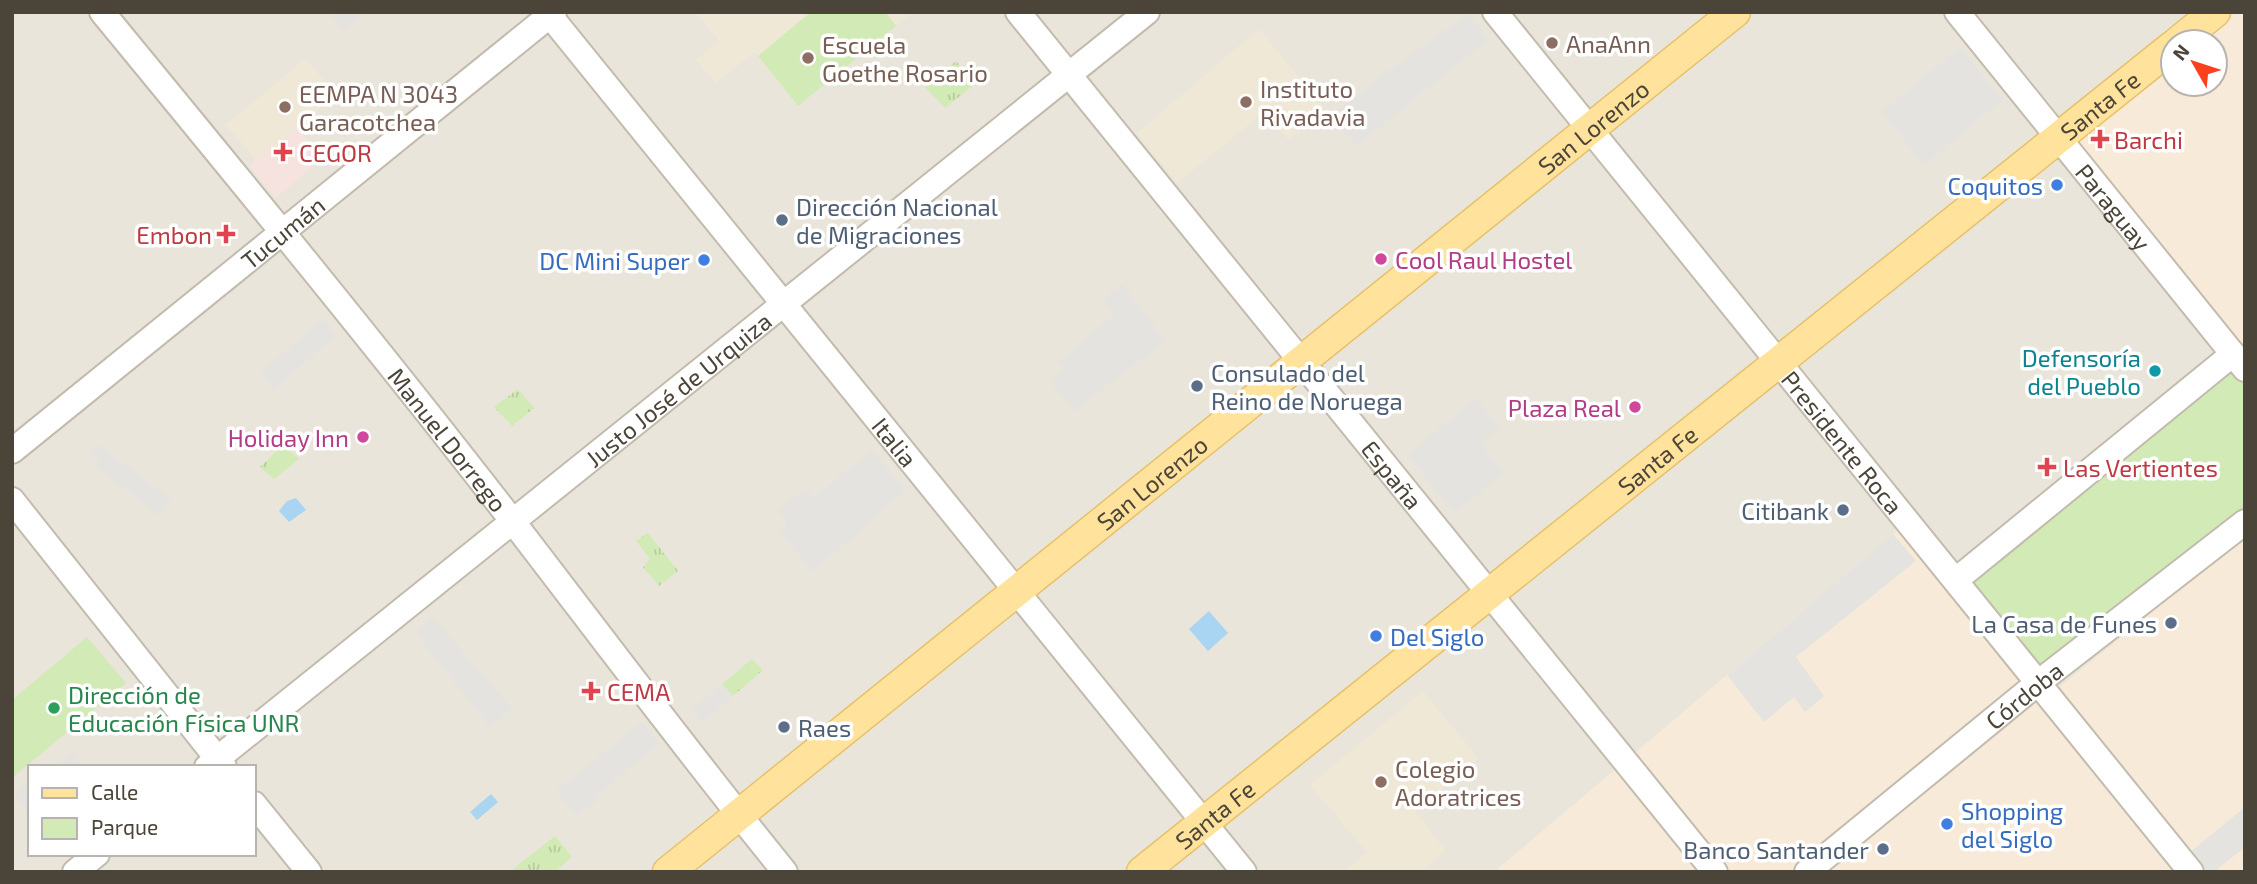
<svg xmlns="http://www.w3.org/2000/svg" width="2257" height="884" font-family="'Exo 2',sans-serif">
  <style>
    .residential { fill: #eae5da; fill-rule: evenodd }
    .commercial { fill: #f7ead8 }
    .education { fill: #efe8d6 }
    .medical { fill: #f6e3e0 }
    .grass { fill: url(#grass-tufts) }
    .park { fill: #d2eab5 }
    .parking { fill: #e5e3e0 }
    .water { fill: #a9d4f2 }
    .lines { fill: none; stroke-linecap: round; stroke-linejoin: round }
    .minor-casing { stroke: #c2bbae; stroke-width: 28 }
    .major-casing { stroke: #e6c16a; stroke-width: 33 }
    .minor { stroke: #fff; stroke-width: 24 }
    .major { stroke: #ffe39c; stroke-width: 30 }
    .education-dot { fill: #8d6e63; stroke: #fff; stroke-width: 2.5 }
    .health-dot { fill: #e0444e; stroke: #fff; stroke-width: 2.5 }
    .shop-dot { fill: #3f7fe0; stroke: #fff; stroke-width: 2.5 }
    .service-dot { fill: #5c6f8a; stroke: #fff; stroke-width: 2.5 }
    .hotel-dot { fill: #d1479c; stroke: #fff; stroke-width: 2.5 }
    .culture-dot { fill: #0f9aa8; stroke: #fff; stroke-width: 2.5 }
    .leisure-dot { fill: #2e9e5b; stroke: #fff; stroke-width: 2.5 }
    .labels { text-anchor: middle; dominant-baseline: central; stroke-width: 7; stroke-linejoin: round; paint-order: stroke }
    .education-label { font-size: 24px; fill: #785e54; stroke: #fff; text-anchor: start }
    .street-label { font-size: 24px; fill: #4b4439; stroke: #fff }
    .health-label { font-size: 24px; fill: #be3a42; stroke: #fff; text-anchor: start }
    .shop-label { font-size: 24px; fill: #366cbe; stroke: #fff; text-anchor: end }
    .service-label { font-size: 24px; fill: #4e5e75; stroke: #fff; text-anchor: start }
    .hotel-label { font-size: 24px; fill: #b23c85; stroke: #fff; text-anchor: end }
    .culture-label { font-size: 24px; fill: #0d838f; stroke: #fff; text-anchor: end }
    .leisure-label { font-size: 24px; fill: #27864d; stroke: #fff; text-anchor: start }
  </style>
  <defs>
    <pattern id="grass-tufts" width="24" height="20" patternUnits="userSpaceOnUse" patternTransform="scale(1.75)"><rect width="24" height="20" fill="#d2eab5"/><path d="M3 7l-1-3M5 7V3M7 7l1-3M15 17l-1-3M17 17v-4M19 17l1-3" fill="none" stroke="#b6ca9c"/></pattern>
  </defs>
  <rect width="100%" height="100%" fill="#f6f3ec"/>
  <path class="residential" d="M12,12H2245V872H12ZM2173,42H2215V84H2173ZM30,767H254V854H30Z"/>
  <path class="commercial" d="M2215,12H2245V369L2059,139L2173,46V84H2215V42H2178Z
    M1898,530L2057,689L2245,537V872H1494Z"/>
  <path class="education" d="M695,12H913L798,106L754,52L716,83L696,60L719,41Z
    M1259,29L1325,108L1289,140L1262,114L1177,183L1137,133Z
    M306,58L336,96L256,160L226,125Z
    M1423,691L1478,758L1415,812L1446,850L1421,872H1344L1367,852L1310,785Z"/>
  <path class="medical" d="M298,127L321,159L276,198L249,165Z"/>
  <path class="grass" d="M956,61L975,84L945,108L925,87Z
    M518,389L534,408L512,426L494,407Z
    M283,445L299,459L274,479L260,467Z
    M648,533L678,571L659,586L643,567L650,559L636,541Z
    M752,659L763,670L733,696L722,684Z
    M555,836L572,857L555,872H509Z"/>
  <path class="park" d="M811,12H885L896,26L798,106L758,56Z
    M2233,354L2245,369V522L2039,682L1956,580Z
    M87,637L126,683L12,778V700Z"/>
  <path class="parking" d="M328,12H364L365,14L344,32Z
    M1468,14L1489,39L1357,146L1331,116L1377,79Z
    M1960,47L2003,100L1924,165L1881,112Z
    M1123,284L1165,341L1074,411L1050,381L1064,368L1058,362L1114,314L1102,299Z
    M323,319L336,335L274,390L260,372Z
    M1475,398L1501,427L1481,444L1504,472L1455,514L1407,455Z
    M98,445L171,498L159,515L94,466L99,461L88,452Z
    M872,450L906,490L813,572L778,530L787,523L777,510L805,489L814,497Z
    M1893,534L1916,561L1796,657L1824,696L1805,712L1794,697L1764,722L1727,675Z
    M433,617L513,709L490,727L415,633Z
    M722,684L733,696L703,723L691,709Z
    M642,722L659,743L596,797L598,800L577,816L556,791Z
    M71,752L83,767H51Z
    M30,782V813L14,794Z
    M2245,807V847L2214,872H2204L2189,853Z"/>
  <path class="water" d="M296,498L306,510L289,522L279,511L287,501Z
    M1209,611L1228,633L1208,651L1189,629Z
    M491,794L498,802L477,820L470,812Z"/>
  <g class="lines">
    <defs>
      <g id="minor">
        <path id="s1" d="M102,12C241,181 380,350 514,523C604,640 692,758 785,872"/>
        <path id="s2" d="M547,12L1244,872"/>
        <path id="s3" d="M1018,12L1715,872"/>
        <path id="s4" d="M1495,12L2191,872"/>
        <path id="s5" d="M1957,12L2245,369"/>
        <path id="s6" d="M12,451L554,12"/>
        <path d="M12,500L224,767"/>
        <path d="M1956,580L2233,354"/>
        <path id="s7" d="M207,767L1147,12"/>
        <path d="M254,804L309,872"/>
        <path d="M75,872L97,854"/>
        <path id="s8" d="M1807,872L2039,682L2245,522"/>
      </g>
      <g id="major">
        <path d="M2178,42L2215,12"/>
        <path id="s9" d="M668,872L1735,12"/>
        <path id="s10" d="M1142,872L2173,46"/>
      </g>
    </defs>
    <use href="#minor" class="minor-casing"/>
    <use href="#major" class="major-casing"/>
    <use href="#minor" class="minor"/>
    <use href="#major" class="major"/>
  </g>
  <g class="education-dot">
    <circle cx="1552" cy="43" r="7"/>
    <circle cx="808" cy="58" r="7"/>
    <circle cx="1246" cy="102" r="7"/>
    <circle cx="285" cy="107" r="7"/>
    <circle cx="1381" cy="782" r="7"/>
  </g>
  <g class="health-dot">
    <path d="M2096.5 128.5h7v7h7v7h-7v7h-7v-7h-7v-7h7z"/>
    <path d="M279.5 141.5h7v7h7v7h-7v7h-7v-7h-7v-7h7z"/>
    <path d="M222.5 223.5h7v7h7v7h-7v7h-7v-7h-7v-7h7z"/>
    <path d="M2043.5 456.5h7v7h7v7h-7v7h-7v-7h-7v-7h7z"/>
    <path d="M587.5 680.5h7v7h7v7h-7v7h-7v-7h-7v-7h7z"/>
  </g>
  <g class="shop-dot">
    <circle cx="2057" cy="185" r="7"/>
    <circle cx="704" cy="260" r="7"/>
    <circle cx="1376" cy="636" r="7"/>
    <circle cx="1947" cy="824" r="7"/>
  </g>
  <g class="service-dot">
    <circle cx="782" cy="220" r="7"/>
    <circle cx="1197" cy="386" r="7"/>
    <circle cx="1843" cy="510" r="7"/>
    <circle cx="2171" cy="623" r="7"/>
    <circle cx="784" cy="727" r="7"/>
    <circle cx="1883" cy="849" r="7"/>
  </g>
  <g class="hotel-dot">
    <circle cx="1381" cy="259" r="7"/>
    <circle cx="1635" cy="407" r="7"/>
    <circle cx="363" cy="437" r="7"/>
  </g>
  <circle class="culture-dot" cx="2155" cy="371" r="7"/>
  <circle class="leisure-dot" cx="54" cy="708" r="7"/>
  <g class="labels">
    <g class="education-label">
      <text x="1566" y="43">AnaAnn</text>
      <text x="822" y="44">Escuela<tspan x="822" dy="28">Goethe Rosario</tspan></text>
      <text x="1260" y="88">Instituto<tspan x="1260" dy="28">Rivadavia</tspan></text>
      <text x="299" y="93">EEMPA N 3043<tspan x="299" dy="28">Garacotchea</tspan></text>
      <text x="1395" y="768">Colegio<tspan x="1395" dy="28">Adoratrices</tspan></text>
    </g>
    <g class="street-label">
      <text stroke="none"><textPath href="#s10" startOffset="1227">Santa Fe</textPath></text>
      <text stroke="none"><textPath href="#s9" startOffset="1188">San Lorenzo</textPath></text>
      <text stroke="none"><textPath href="#s5" startOffset="250">Paraguay</textPath></text>
      <text stroke="none"><textPath href="#s6" startOffset="348">Tucumán</textPath></text>
      <text stroke="none"><textPath href="#s7" startOffset="604">Justo José de Urquiza</textPath></text>
      <text stroke="none"><textPath href="#s1" startOffset="550">Manuel Dorrego</textPath></text>
      <text stroke="none"><textPath href="#s2" startOffset="553">Italia</textPath></text>
      <text stroke="none"><textPath href="#s4" startOffset="553">Presidente Roca</textPath></text>
      <text stroke="none"><textPath href="#s10" startOffset="660">Santa Fe</textPath></text>
      <text stroke="none"><textPath href="#s3" startOffset="595">España</textPath></text>
      <text stroke="none"><textPath href="#s9" startOffset="621">San Lorenzo</textPath></text>
      <text stroke="none"><textPath href="#s8" startOffset="280">Córdoba</textPath></text>
      <text stroke="none"><textPath href="#s10" startOffset="93">Santa Fe</textPath></text>
    </g>
    <g class="health-label">
      <text x="2114" y="139">Barchi</text>
      <text x="299" y="152">CEGOR</text>
      <text x="212" y="234" text-anchor="end">Embon</text>
      <text x="2063" y="467">Las Vertientes</text>
      <text x="607" y="691">CEMA</text>
    </g>
    <g class="shop-label">
      <text x="2043" y="185">Coquitos</text>
      <text x="690" y="260">DC Mini Super</text>
      <text x="1390" y="636" text-anchor="start">Del Siglo</text>
      <text x="1961" y="810" text-anchor="start">Shopping<tspan x="1961" dy="28">del Siglo</tspan></text>
    </g>
    <g class="service-label">
      <text x="796" y="206">Dirección Nacional<tspan x="796" dy="28">de Migraciones</tspan></text>
      <text x="1211" y="372">Consulado del<tspan x="1211" dy="28">Reino de Noruega</tspan></text>
      <text x="1829" y="510" text-anchor="end">Citibank</text>
      <text x="2157" y="623" text-anchor="end">La Casa de Funes</text>
      <text x="798" y="727">Raes</text>
      <text x="1869" y="849" text-anchor="end">Banco Santander</text>
    </g>
    <g class="hotel-label">
      <text x="1395" y="259" text-anchor="start">Cool Raul Hostel</text>
      <text x="1621" y="407">Plaza Real</text>
      <text x="349" y="437">Holiday Inn</text>
    </g>
    <g class="culture-label">
      <text x="2141" y="357">Defensoría<tspan x="2141" dy="28">del Pueblo</tspan></text>
    </g>
    <g class="leisure-label">
      <text x="68" y="694">Dirección de<tspan x="68" dy="28">Educación Física UNR</tspan></text>
    </g>
  </g>
  <rect width="2257" height="884" fill="none" stroke="#4b4439" stroke-width="28"/>
  <rect x="28" y="765" width="228" height="91" fill="#ffffff" stroke="#b7b4b0" stroke-width="2"/>
  <rect x="42" y="788" width="35" height="10" fill="#ffe39c" stroke="#b7b4b0" stroke-width="2"/>
  <text x="91" y="800" font-size="21" fill="#4b4439">Calle</text>
  <rect x="42" y="818" width="35" height="21" fill="#d2eab5" stroke="#b7b4b0" stroke-width="2"/>
  <text x="91" y="835" font-size="21" fill="#4b4439">Parque</text>
  <g transform="translate(2194 63) rotate(309)"><circle r="33" fill="#ffffff" stroke="#b7b4b0" stroke-width="2"/>
  <path d="M0-5L12 26L0 18L-12 26Z" fill="#fc3f1d"/>
  <text y="-10" font-size="19" font-weight="bold" text-anchor="middle" fill="#4b4439">N</text>
  </g>
</svg>
